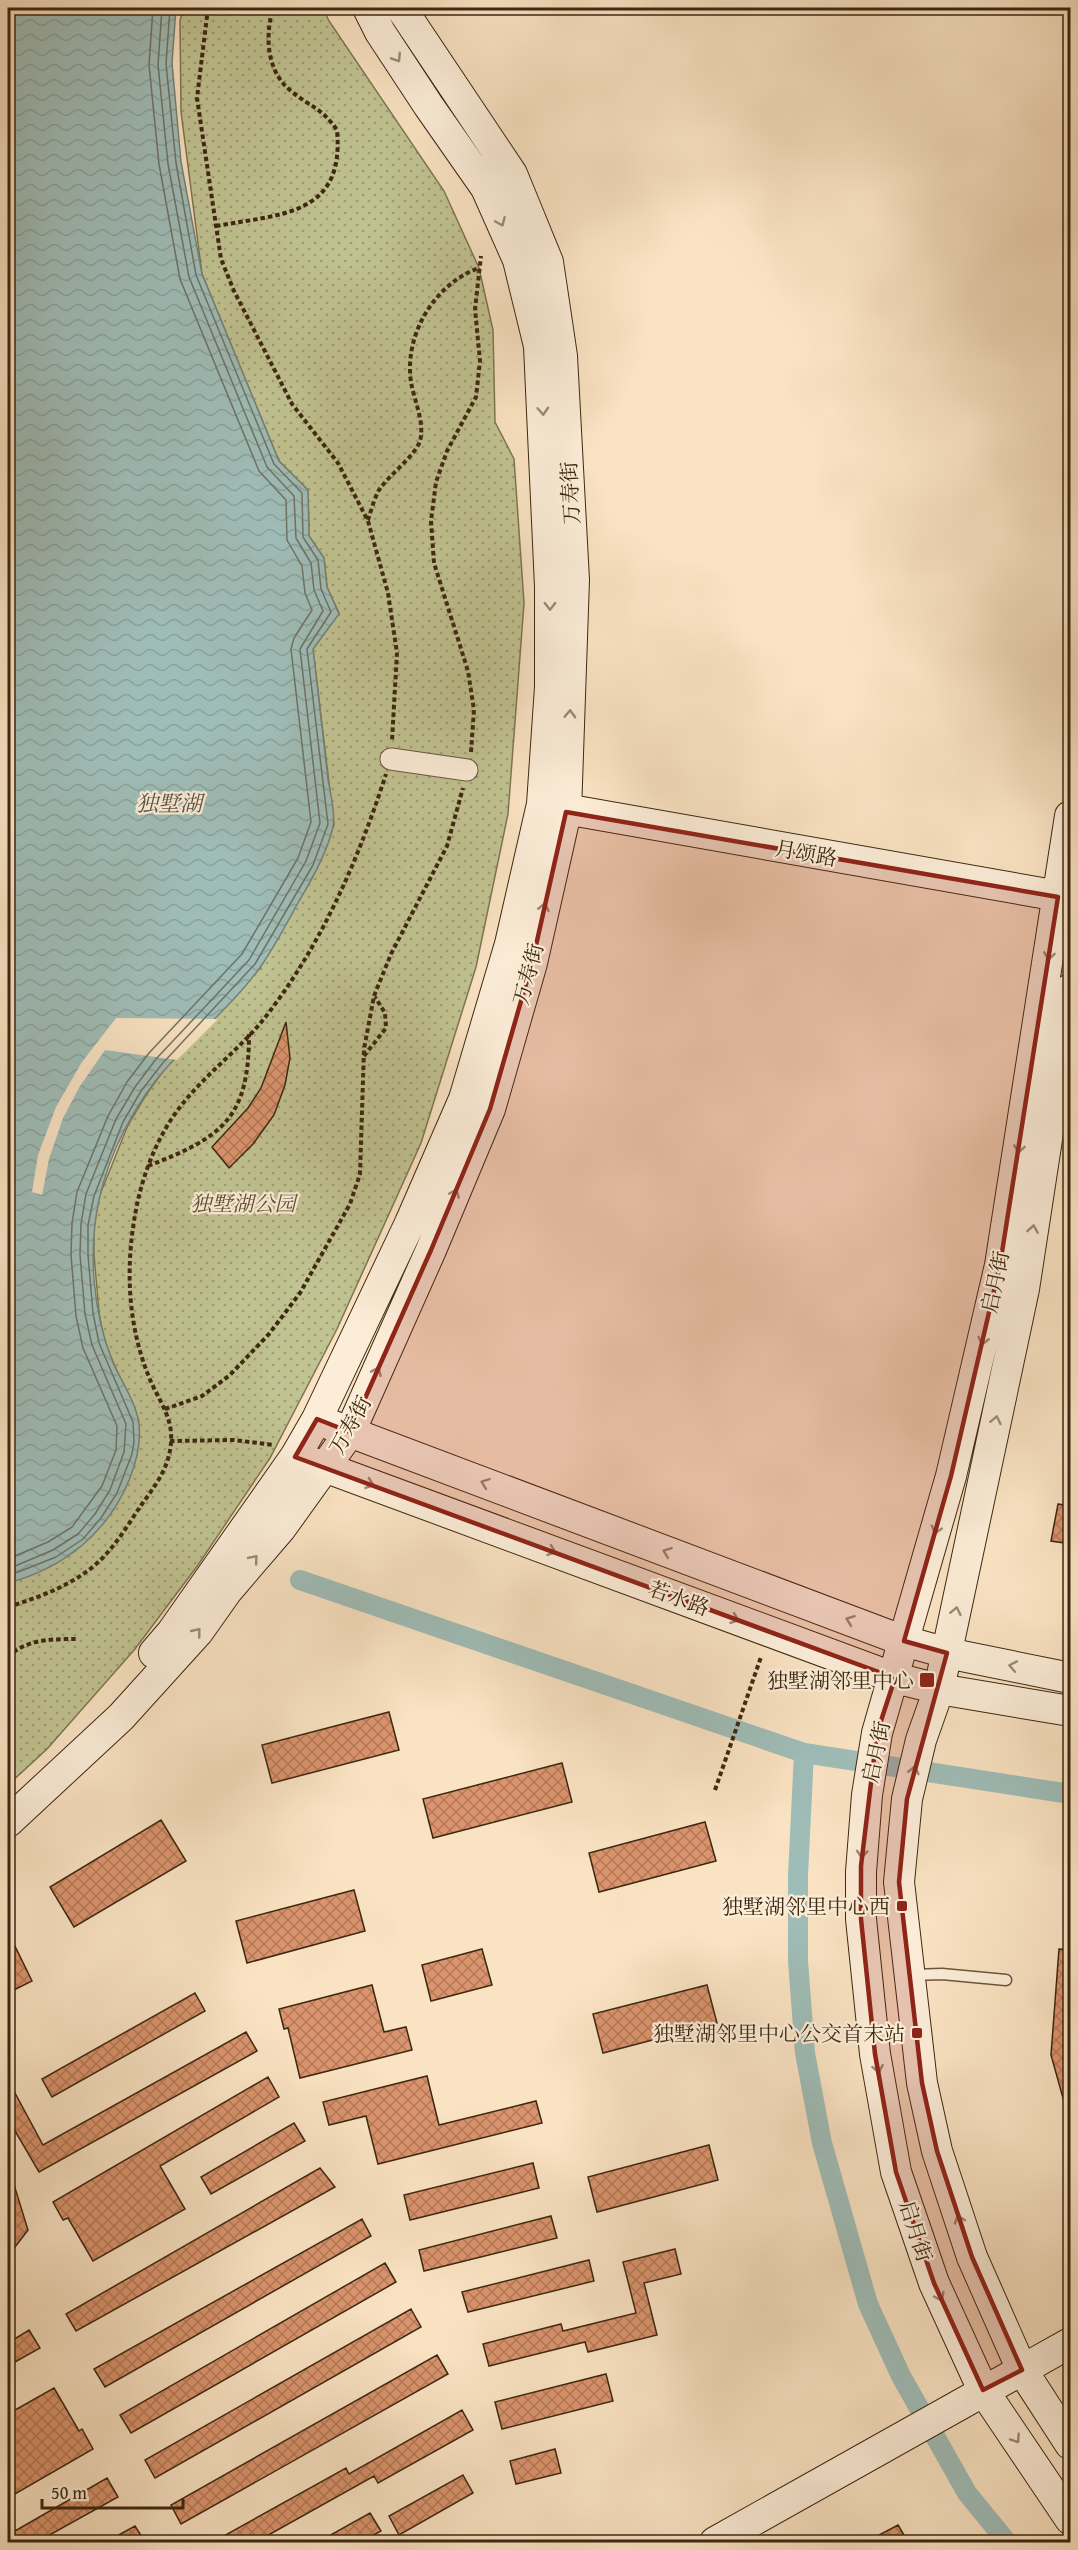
<svg xmlns="http://www.w3.org/2000/svg" width="1078" height="2550" font-family="'Gentium Book Plus','Noto Serif SC',serif">
  <style>
    .green { fill: url(#green-dots); stroke: #7e7551; stroke-width: 1.5 }
    .water { fill: url(#water-waves); stroke: #778175; stroke-width: 1.5 }
    .pier { fill: #fae3c3 }
    .lines { fill: none; stroke-linecap: round; stroke-linejoin: round }
    .shore { stroke: #6e7264; stroke-width: 1.5 }
    .canal { stroke: #9fbdb8; stroke-width: 20 }
    .building { fill: url(#building-cross-hatch); stroke: #3c2710; stroke-width: 1.5 }
    .lane-casing { stroke: #6c563d; stroke-width: 13 }
    .street-casing { stroke: #6c563d; stroke-width: 23 }
    .secondary-casing { stroke: #3c2710; stroke-width: 32 }
    .path { stroke: #3c2710; stroke-width: 4; stroke-dasharray: 4.5 3; stroke-linecap: butt }
    .lane { stroke: #fcedd8; stroke-width: 10 }
    .street { stroke: #fcedd8; stroke-width: 21 }
    .secondary { stroke: #fcedd8; stroke-width: 30 }
    .oneway { stroke: #9c8a74 }
    .marked { fill: #8f2418; fill-opacity: 0.2; stroke: #8f2418; stroke-width: 4.5; stroke-linejoin: round }
    .poi-dot { fill: #8f2418; stroke: #fcedd8; stroke-width: 2 }
    .labels { text-anchor: middle; dominant-baseline: central; stroke-width: 4.5; stroke-linejoin: round; paint-order: stroke }
    .street-label { font-size: 21px; fill: #3c2710; stroke: #fcedd8 }
    .park-label { font-size: 21px; font-style: italic; fill: #5d4e30; stroke: #fcedd8 }
    .poi-label { font-size: 21px; fill: #3c2710; stroke: #fcedd8; text-anchor: end }
    .water-label { font-size: 22px; font-style: italic; fill: #5a5442; stroke: #fcedd8 }
  </style>
  <defs>
    <pattern id="green-dots" width="8" height="8" patternUnits="userSpaceOnUse" patternTransform="scale(1.5)"><rect width="8" height="8" fill="#c1c392"/><path d="M2 2h.1M6 6h.1" fill="none" stroke="#9e9e76" stroke-width="1.8" stroke-linecap="round"/></pattern>
    <pattern id="water-waves" width="16" height="10" patternUnits="userSpaceOnUse" patternTransform="scale(1.5)"><rect width="16" height="10" fill="#9fbdb8"/><path d="M0 5q4-4 8 0t8 0" fill="none" stroke="#8aa29d"/></pattern>
    <pattern id="building-cross-hatch" width="8" height="8" patternUnits="userSpaceOnUse" patternTransform="scale(1.5)"><rect width="8" height="8" fill="#db946d"/><path d="M0 0l8 8M0 8l8-8" fill="none" stroke="#b37958"/></pattern>
  </defs>
  <rect width="100%" height="100%" fill="#fae3c3"/>
  <filter id="stains"><feTurbulence type="fractalNoise" baseFrequency=".00333" numOctaves="4"/><feColorMatrix values="0 0 0 0 .2 0 0 0 0 .09 0 0 0 0 .02 0 0 0 .5 -.17"/></filter>
  <radialGradient id="worn" r=".72"><stop offset=".6" stop-color="#630" stop-opacity="0"/><stop offset="1" stop-color="#630" stop-opacity=".3"/></radialGradient>
  <path class="green" d="M183,8H323L329,21L444,191L479,268L493,330L495,422L514,459L524,603L508,814L476,967L421,1143L337,1329L270,1458L198,1565L135,1649L47,1749L8,1785V1564L139,1421L104,1341L99,1312L94,1255V1226L99,1197L128,1125L146,1095L166,1067L260,968L334,825L313,649L339,613L327,587L324,558L309,536L308,490L279,461L202,274L181,112L180,21Z"/>
  <path class="water" d="M8,8H176L172,63L181,162L202,274L279,461L308,490L309,536L324,558L327,587L339,614L313,649C318,692 323,735 328,779C330,793 336,813 333,827C327,853 313,878 299,901C287,923 275,946 261,966C235,1003 198,1033 168,1066C136,1101 109,1153 99,1200C88,1251 93,1312 112,1360C120,1380 137,1403 139,1425C141,1444 137,1460 130,1478C108,1533 64,1568 8,1583Z"/>
  <path class="pier" d="M116,1018L218,1019L177,1060L105,1050L80,1086L63,1118L49,1159L42,1195L32,1192L38,1155L56,1107L82,1062Z"/>
  <g class="lines">
    <path class="shore" d="M8,1559L48,1542L72,1527L102,1486L116,1450L117,1426L83,1348L76,1316L71,1255L72,1223L77,1192L108,1116L127,1082L149,1053L242,954L298,858L311,822L291,649L294,638L312,610L305,593L302,566L287,540L286,500L259,471L180,279L159,164L149,65L153,8
      M8,1569L53,1550L78,1534L95,1514L110,1490L124,1452L126,1424L92,1345L85,1314L80,1255L81,1224L86,1194L116,1119L135,1087L156,1059L249,960L306,861L320,823L300,649L323,611L314,590L311,563L296,538L294,496L267,467L189,277L168,164L158,65L162,8
      M8,1576L56,1557L83,1539L101,1518L117,1493L132,1454L134,1442L133,1422L99,1343L93,1313L88,1255V1225L94,1196L123,1122L141,1091L162,1064L255,964L313,865L328,824L307,649L331,612L321,589L318,560L303,537L302,493L274,464L196,275L176,163L166,64L170,8"/>
    <path class="canal" d="M300,1580L804,1753L1070,1794
      M804,1753L798,1875V1961L805,2053L822,2143L868,2304L901,2376L967,2493L1007,2542"/>
  </g>
  <path class="building" d="M286,1022L290,1058L285,1085L274,1115L253,1144L229,1168L212,1147L248,1108L261,1088Z
    M1058,1504L1071,1506V1544L1051,1541Z
    M389,1712L399,1750L272,1783L262,1745Z
    M562,1763L572,1802L433,1838L423,1799Z
    M161,1820L186,1861L74,1927L50,1887Z
    M705,1822L716,1861L599,1892L589,1853Z
    M354,1890L365,1931L247,1963L236,1921Z
    M8,1932L32,1981L8,1993Z
    M482,1949L492,1985L431,2001L422,1965Z
    M1059,1949L1071,1950V2108L1066,2109L1051,2055Z
    M372,1985L384,2032L406,2027L412,2050L300,2078L288,2028L284,2029L279,2009Z
    M707,1985L717,2023L603,2053L593,2014Z
    M195,1993L205,2011L52,2097L42,2079Z
    M246,2032L257,2051L39,2172L8,2119V2080L43,2145Z
    M427,2076L439,2125L536,2101L542,2123L378,2164L366,2116L329,2125L323,2102Z
    M268,2077L279,2097L160,2166L185,2209L93,2261L68,2218L63,2220L53,2202Z
    M294,2123L305,2141L211,2194L201,2177Z
    M709,2145L718,2180L597,2212L588,2177Z
    M533,2163L539,2188L410,2220L404,2195Z
    M320,2168L335,2187L76,2331L66,2314Z
    M8,2175H11L28,2230L8,2256Z
    M551,2216L557,2238L424,2271L419,2250Z
    M362,2219L371,2236L105,2387L94,2369Z
    M675,2249L681,2274L644,2283L657,2335L588,2352L585,2342L489,2366L483,2344L561,2324L563,2331L636,2313L623,2262Z
    M589,2260L594,2281L468,2312L462,2292Z
    M385,2263L396,2282L131,2433L120,2415Z
    M411,2309L421,2327L155,2478L145,2460Z
    M29,2330L40,2348L8,2366V2343Z
    M437,2355L448,2374L181,2524L171,2505Z
    M606,2374L613,2401L502,2429L495,2402Z
    M54,2388L79,2431L82,2429L93,2449L8,2498V2414Z
    M462,2410L473,2430L378,2483L374,2476L256,2542H213L346,2468L349,2474Z
    M555,2449L561,2473L516,2484L510,2461Z
    M463,2475L473,2493L399,2535L389,2516Z
    M107,2478L118,2497L37,2542H8V2535Z
    M370,2513L381,2531L361,2542H318Z
    M898,2525L908,2542H866Z
    M135,2526L145,2542H106Z"/>
  <g class="lines">
    <defs>
      <path id="lane" d="M912,1975L942,1974L1006,1980"/>
      <path id="street" d="M391,759L467,770"/>
      <path id="secondary" d="M548,806L1070,898
        M1070,816L1000,1265L951,1476L877,1733L867,1795L861,1872V1919L875,2054L896,2172L934,2283L983,2390L1070,2519
        M1070,989L1024,1289L939,1689L921,1740L907,1799L899,1882L922,2083L937,2151L972,2257L1022,2370L1070,2444
        M331,1425L904,1641L947,1653L1070,1678
        M308,1461L895,1678L939,1689L1070,1711
        M154,1653L172,1632L295,1457L317,1419L410,1223L464,1099L510,944L542,804L550,687V587L539,346L518,260L486,188L428,105L380,32L368,8
        M8,1822L121,1717L198,1632L227,1591L281,1528L350,1432L431,1250L490,1109L532,963L566,812L574,580L562,356L548,262L512,174L401,8
        M715,2542L1070,2343"/>
    </defs>
    <use href="#lane" class="lane-casing"/>
    <use href="#street" class="street-casing"/>
    <use href="#secondary" class="secondary-casing"/>
    <path class="path" d="M208,8L197,98L221,259L234,291L292,404L338,463L368,521L388,593L397,653L392,741
      M216,226C281,214 345,216 337,130C321,107 310,107 291,91C266,71 265,36 273,8
      M368,520C371,511 374,499 379,490C389,475 415,456 420,441C425,423 414,400 411,382C404,335 434,284 479,268
      M471,752L474,710L468,671L434,563L431,521L436,482L447,451L476,397L480,361L475,309L481,256
      M364,1056L386,1028L385,1013L375,997
      M148,1166C223,1137 249,1118 249,1034
      M165,1409L202,1396L230,1375L269,1334L300,1293L350,1204L360,1174L364,1049L374,996L391,954L447,846L463,788
      M170,1441L234,1440L274,1445
      M8,1607C43,1596 82,1582 107,1553C120,1539 131,1520 142,1504C158,1482 173,1462 171,1432C169,1412 156,1395 149,1377C126,1321 125,1259 138,1200C146,1165 161,1130 184,1102C210,1070 245,1045 270,1011C323,941 359,858 386,774
      M8,1657C25,1639 53,1639 77,1639
      M715,1790L761,1657"/>
    <use href="#lane" class="lane"/>
    <use href="#street" class="street"/>
    <use href="#secondary" class="secondary"/>
  </g>
  <defs><path id="oneway-chevron" d="M-2-3.5L2.5 0L-2 3.5" fill="none" stroke-width="1.6" stroke-linecap="round" stroke-linejoin="round" transform="scale(1.5)"/></defs>
  <g class="oneway">
    <use href="#oneway-chevron" transform="translate(397 58) rotate(57)"/>
    <use href="#oneway-chevron" transform="translate(501 222) rotate(67)"/>
    <use href="#oneway-chevron" transform="translate(543 411) rotate(87)"/>
    <use href="#oneway-chevron" transform="translate(550 606) rotate(90)"/>
    <use href="#oneway-chevron" transform="translate(570 714) rotate(-88)"/>
    <use href="#oneway-chevron" transform="translate(544 907) rotate(-77)"/>
    <use href="#oneway-chevron" transform="translate(1049 956) rotate(99)"/>
    <use href="#oneway-chevron" transform="translate(1019 1149) rotate(99)"/>
    <use href="#oneway-chevron" transform="translate(455 1193) rotate(-67)"/>
    <use href="#oneway-chevron" transform="translate(1033 1229) rotate(-81)"/>
    <use href="#oneway-chevron" transform="translate(983 1341) rotate(103)"/>
    <use href="#oneway-chevron" transform="translate(377 1371) rotate(-66)"/>
    <use href="#oneway-chevron" transform="translate(996 1420) rotate(-78)"/>
    <use href="#oneway-chevron" transform="translate(485 1483) rotate(-159)"/>
    <use href="#oneway-chevron" transform="translate(370 1484) rotate(20)"/>
    <use href="#oneway-chevron" transform="translate(936 1530) rotate(106)"/>
    <use href="#oneway-chevron" transform="translate(552 1551) rotate(20)"/>
    <use href="#oneway-chevron" transform="translate(667 1552) rotate(-159)"/>
    <use href="#oneway-chevron" transform="translate(254 1559) rotate(-50)"/>
    <use href="#oneway-chevron" transform="translate(956 1611) rotate(-78)"/>
    <use href="#oneway-chevron" transform="translate(735 1619) rotate(20)"/>
    <use href="#oneway-chevron" transform="translate(850 1620) rotate(-160)"/>
    <use href="#oneway-chevron" transform="translate(197 1632) rotate(-51)"/>
    <use href="#oneway-chevron" transform="translate(1013 1666) rotate(-169)"/>
    <use href="#oneway-chevron" transform="translate(914 1770) rotate(-77)"/>
    <use href="#oneway-chevron" transform="translate(862 1854) rotate(94)"/>
    <use href="#oneway-chevron" transform="translate(878 2069) rotate(80)"/>
    <use href="#oneway-chevron" transform="translate(959 2219) rotate(-108)"/>
    <use href="#oneway-chevron" transform="translate(940 2297) rotate(65)"/>
    <use href="#oneway-chevron" transform="translate(1016 2439) rotate(56)"/>
  </g>
  <path class="marked" d="M566,812L1058,897L1000,1265L951,1476L904,1641L947,1653L907,1799L899,1882L922,2083L937,2151L972,2257L1022,2370L983,2390L934,2283L896,2172L875,2054L861,1919V1866L877,1733L895,1678L295,1457L317,1419L350,1432L431,1250L490,1109L532,963Z"/>
  <g class="poi-dot">
    <rect x="919" y="1672" width="16" height="16" rx="3"/>
    <rect x="896" y="1900" width="12" height="12" rx="3"/>
    <rect x="911" y="2027" width="12" height="12" rx="3"/>
  </g>
  <g class="labels">
    <g class="street-label">
      <text transform="translate(570 493) rotate(-93)">万寿街</text>
      <text transform="translate(806 853) rotate(10)">月颂路</text>
      <text transform="translate(528 974) rotate(-75)">万寿街</text>
      <text transform="translate(995 1282) rotate(-78)">启月街</text>
      <text transform="translate(350 1425) rotate(-61)">万寿街</text>
      <text transform="translate(679 1598) rotate(20)">若水路</text>
      <text transform="translate(876 1752) rotate(-78)">启月街</text>
      <text transform="translate(916 2231) rotate(72)">启月街</text>
    </g>
    <g class="park-label">
      <text x="243" y="1203">独墅湖公园</text>
    </g>
    <g class="poi-label">
      <text x="914" y="1680">独墅湖邻里中心</text>
      <text x="890" y="1906">独墅湖邻里中心西</text>
      <text x="905" y="2033">独墅湖邻里中心公交首末站</text>
    </g>
    <g class="water-label">
      <text x="169" y="803">独墅湖</text>
    </g>
  </g>
  <rect width="1078" height="2550" fill="none" stroke="#fae3c3" stroke-width="30"/>
  <rect x="9" y="9" width="1060" height="2532" fill="none" stroke="#3c2710" stroke-width="3"/>
  <rect x="15" y="15" width="1048" height="2520" fill="none" stroke="#3c2710" stroke-width="1.5"/>
  <path d="M42 2499v9h141v-9" fill="none" stroke="#3c2710" stroke-width="3"/>
  <text x="51" y="2499" font-size="18" fill="#3c2710" stroke="#fcedd8" stroke-width="4.5" paint-order="stroke">50 m</text>
  <rect width="100%" height="100%" filter="url(#stains)"/>
  <rect width="100%" height="100%" fill="url(#worn)"/>
</svg>
